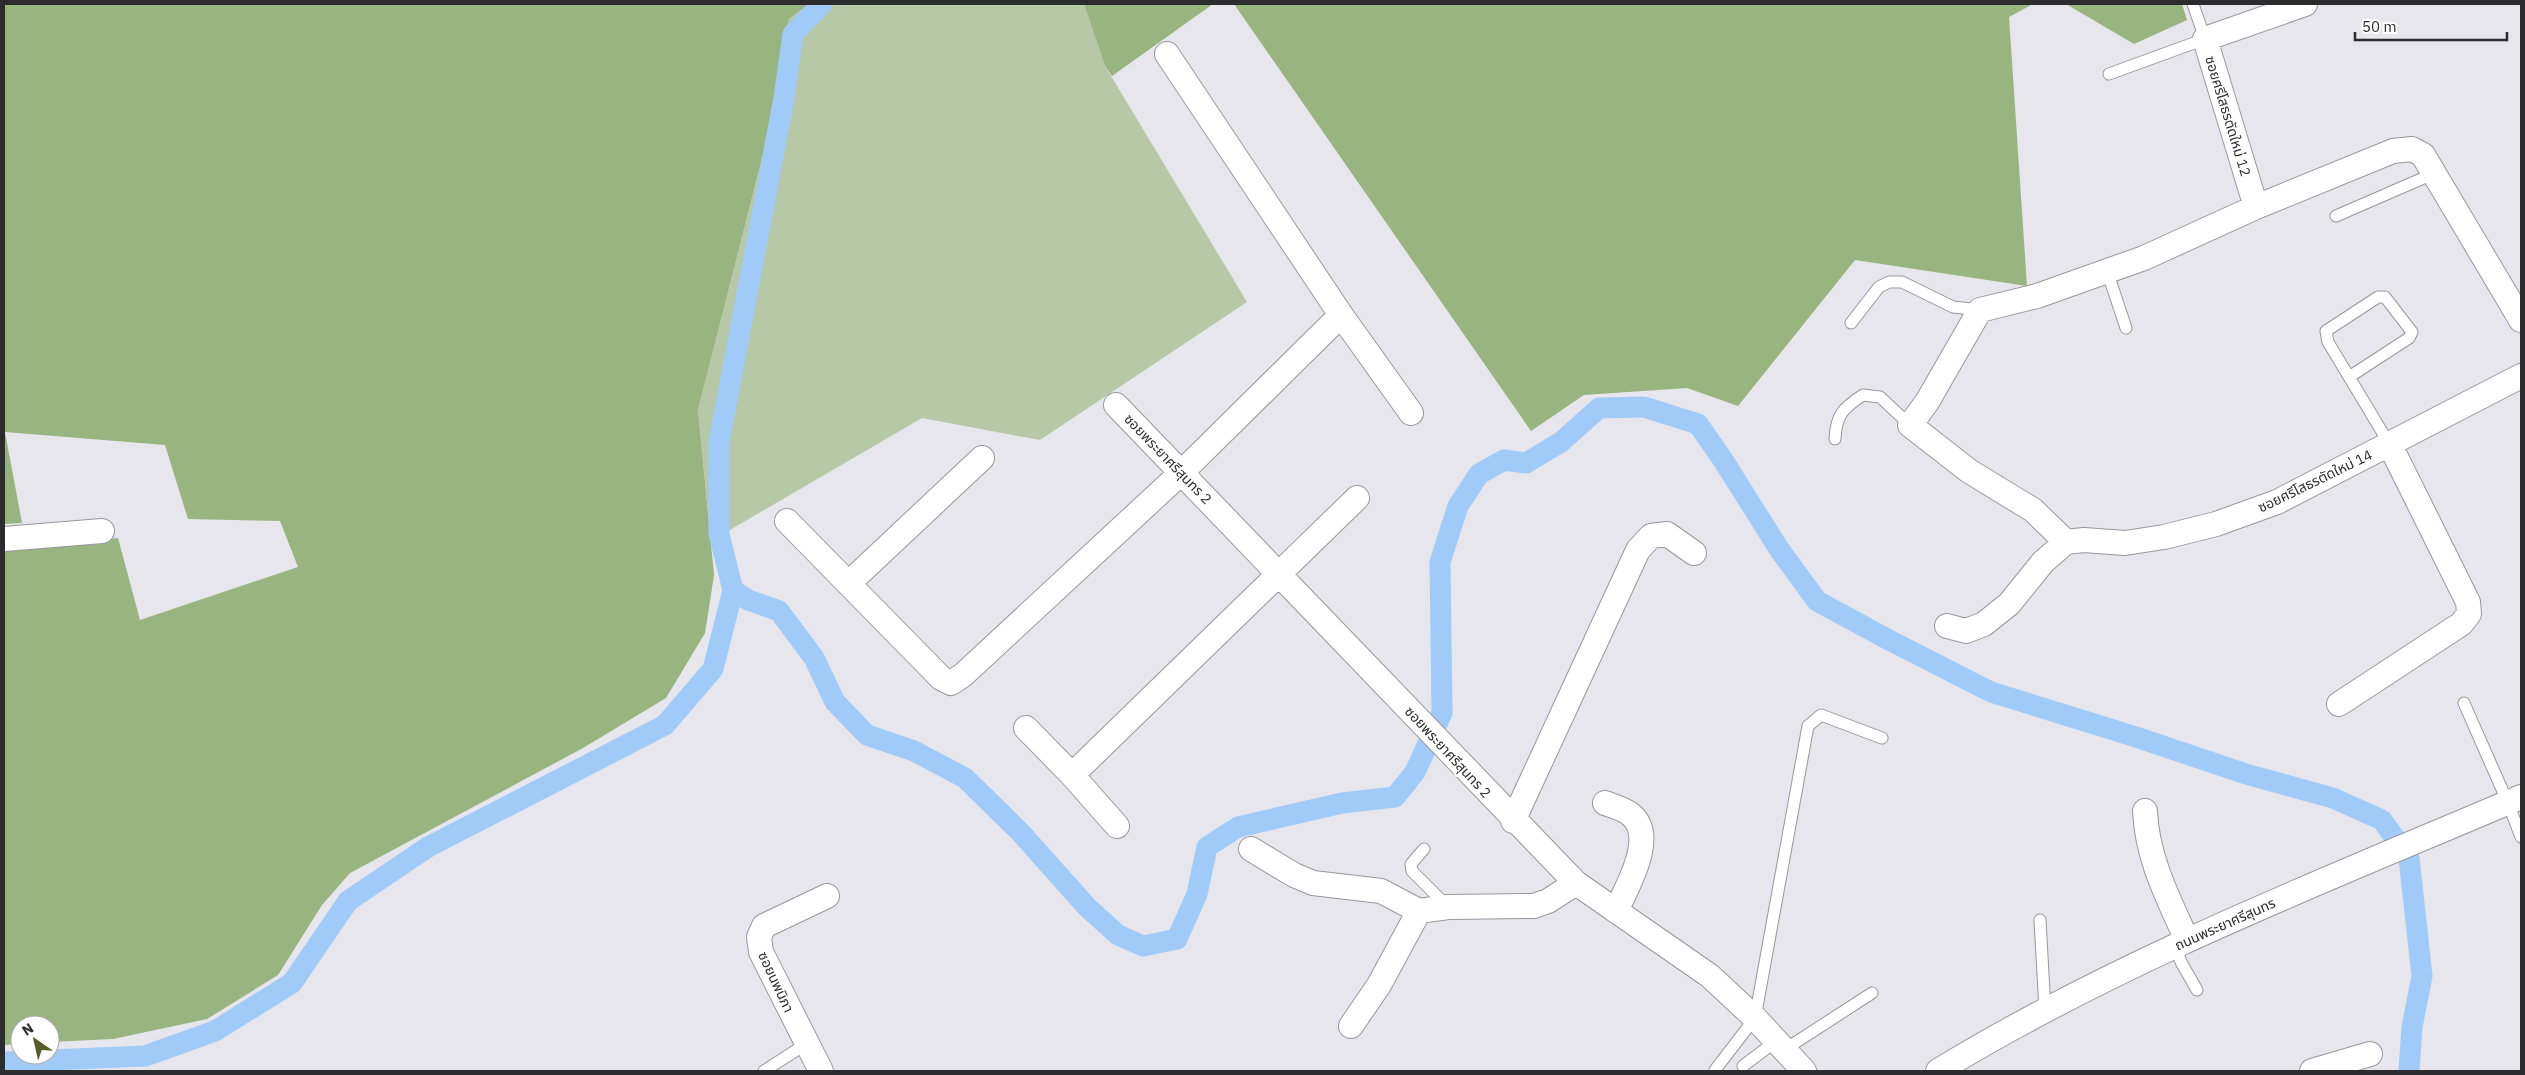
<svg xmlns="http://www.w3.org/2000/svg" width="2525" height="1075" font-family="'IBM Plex Sans','Noto Sans Thai',sans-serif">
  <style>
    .green { fill: #b6c8a6 }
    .forest { fill: #98b47f }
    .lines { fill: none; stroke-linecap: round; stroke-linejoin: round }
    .canal { stroke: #a0cbf9; stroke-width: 21 }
    .lane-casing { stroke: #97979d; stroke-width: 13 }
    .street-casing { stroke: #97979d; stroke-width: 26 }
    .lane { stroke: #fff; stroke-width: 11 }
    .street { stroke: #fff; stroke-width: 24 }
    .labels { text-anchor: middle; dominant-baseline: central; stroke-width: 5; stroke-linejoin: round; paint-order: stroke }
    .street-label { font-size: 14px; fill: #2c2c2f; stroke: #fff }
  </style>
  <rect width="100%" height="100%" fill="#e6e6ec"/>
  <path class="green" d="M809,4H1084L1105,66L1247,302L1040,440L922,418L711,541L698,410L774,111L789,19Z"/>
  <path class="forest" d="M4,4H809L789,19L774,111L698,410L714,575L705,633L666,698L583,748L350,873L322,905L278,975L207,1019L113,1039L50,1042V1025H20V1044L4,1045V551L118,538L140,620L298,567L280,521L188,519L165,445L5,432L22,523L4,524Z
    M1084,4H1213L1112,76L1105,66Z
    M1234,4H2033L2009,17L2027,286L1855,260L1738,406L1687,388L1584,395L1531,431Z
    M2066,4H2182L2187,20L2134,44Z"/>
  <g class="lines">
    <path class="canal" d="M822,4L793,34L784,98L719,442V534L733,590L748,600L779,611L814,658L835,702L867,735L914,751L965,778L1021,833L1087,907L1118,935L1143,946L1177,939L1197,894L1207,847L1238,827L1342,803L1395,797L1415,772L1442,713L1440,562L1458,506L1479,474L1504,460L1526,463L1561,442L1599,408L1644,407L1698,424L1723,460L1779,549L1817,601L1889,640L1991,692L2136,737L2246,774L2333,798L2382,820L2409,858L2422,976L2412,1027L2409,1071
      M4,1062L145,1056L215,1031L292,983L348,901L428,847L665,725L713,669L733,590"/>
    <defs>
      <path id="lane" d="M2109,74L2205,39L2193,4
        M2336,216L2435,173
        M2107,271L2126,328
        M1851,323L1879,287L1889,282H1902L1953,307L1980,310
        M2349,377L2409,338L2412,332L2385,297H2378L2326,331L2328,342L2390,445
        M1835,439C1836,415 1843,408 1863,395L1880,397L1910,425
        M2464,703L2508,803L2521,837
        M1424,849L1411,864L1412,871L1447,906
        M2040,920L2045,1010
        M2175,946L2181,962L2197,990
        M1784,1050L1872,993
        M1743,1066L1776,1041
        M1715,1070L1755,1018L1808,726L1821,715L1882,738
        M764,1071L806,1044"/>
      <path id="street" d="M1167,54L1341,315L1411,413
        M2256,207L2205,39L2305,4
        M2521,320L2423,155L2412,149L2393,151L2256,207L2144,258L2037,296L1980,310L1927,402L1910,425L1969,471L2033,510L2066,542L2084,540L2125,543L2164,537L2216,524L2277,502L2521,376
        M1116,405L1576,883L1710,976L1755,1018L1804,1071
        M787,521L941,678L951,683L963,675L1181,473L1341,315
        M4,539L102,531
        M850,582L982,458
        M1947,626L1966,631L1984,624L2009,604L2043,562L2066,542
        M2339,704L2461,624L2469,614L2468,602L2390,445
        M1026,728L1072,775L1117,826
        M1072,775L1357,498
        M1605,803C1613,806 1624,809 1630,814C1658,835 1627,887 1616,911
        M2145,811C2147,858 2168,898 2187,940
        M1513,821L1638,550L1651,536L1667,534L1694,553
        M1251,849L1294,875L1313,883L1381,891L1419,911
        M1351,1026L1379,985L1419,911L1448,907L1534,906L1548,901L1576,883
        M821,1071L761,952L759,937L764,926L827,896
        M1938,1071C2122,959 2324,881 2521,797
        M2312,1071L2370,1054"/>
    </defs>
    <use href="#lane" class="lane-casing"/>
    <use href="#street" class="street-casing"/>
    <use href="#lane" class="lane"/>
    <use href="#street" class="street"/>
  </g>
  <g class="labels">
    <g class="street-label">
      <text transform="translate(2228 116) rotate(73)">ซอยศรีโสธรตัดใหม่ 12</text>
      <text transform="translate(1168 459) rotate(46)">ซอยพระยาศรีสุนทร 2</text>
      <text transform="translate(2315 481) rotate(-26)">ซอยศรีโสธรตัดใหม่ 14</text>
      <text transform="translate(1448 752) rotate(47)">ซอยพระยาศรีสุนทร 2</text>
      <text transform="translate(2225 924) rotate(-24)">ถนนพระยาศรีสุนทร</text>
      <text transform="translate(776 982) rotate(65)">ซอยนพนิภา</text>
    </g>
  </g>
  <rect width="2525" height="1075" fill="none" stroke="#2c2c2f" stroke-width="10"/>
  <g transform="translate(35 1040) rotate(326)"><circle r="24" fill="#ffffff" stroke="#ababac"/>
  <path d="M0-4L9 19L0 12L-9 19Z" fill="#575c2a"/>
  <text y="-8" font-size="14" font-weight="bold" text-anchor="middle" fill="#2c2c2f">N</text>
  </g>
  <path d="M2355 32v8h152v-8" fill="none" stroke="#2c2c2f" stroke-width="2.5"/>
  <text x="2362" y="32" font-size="15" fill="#2c2c2f" stroke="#ffffff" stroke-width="4" paint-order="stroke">50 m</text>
</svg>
